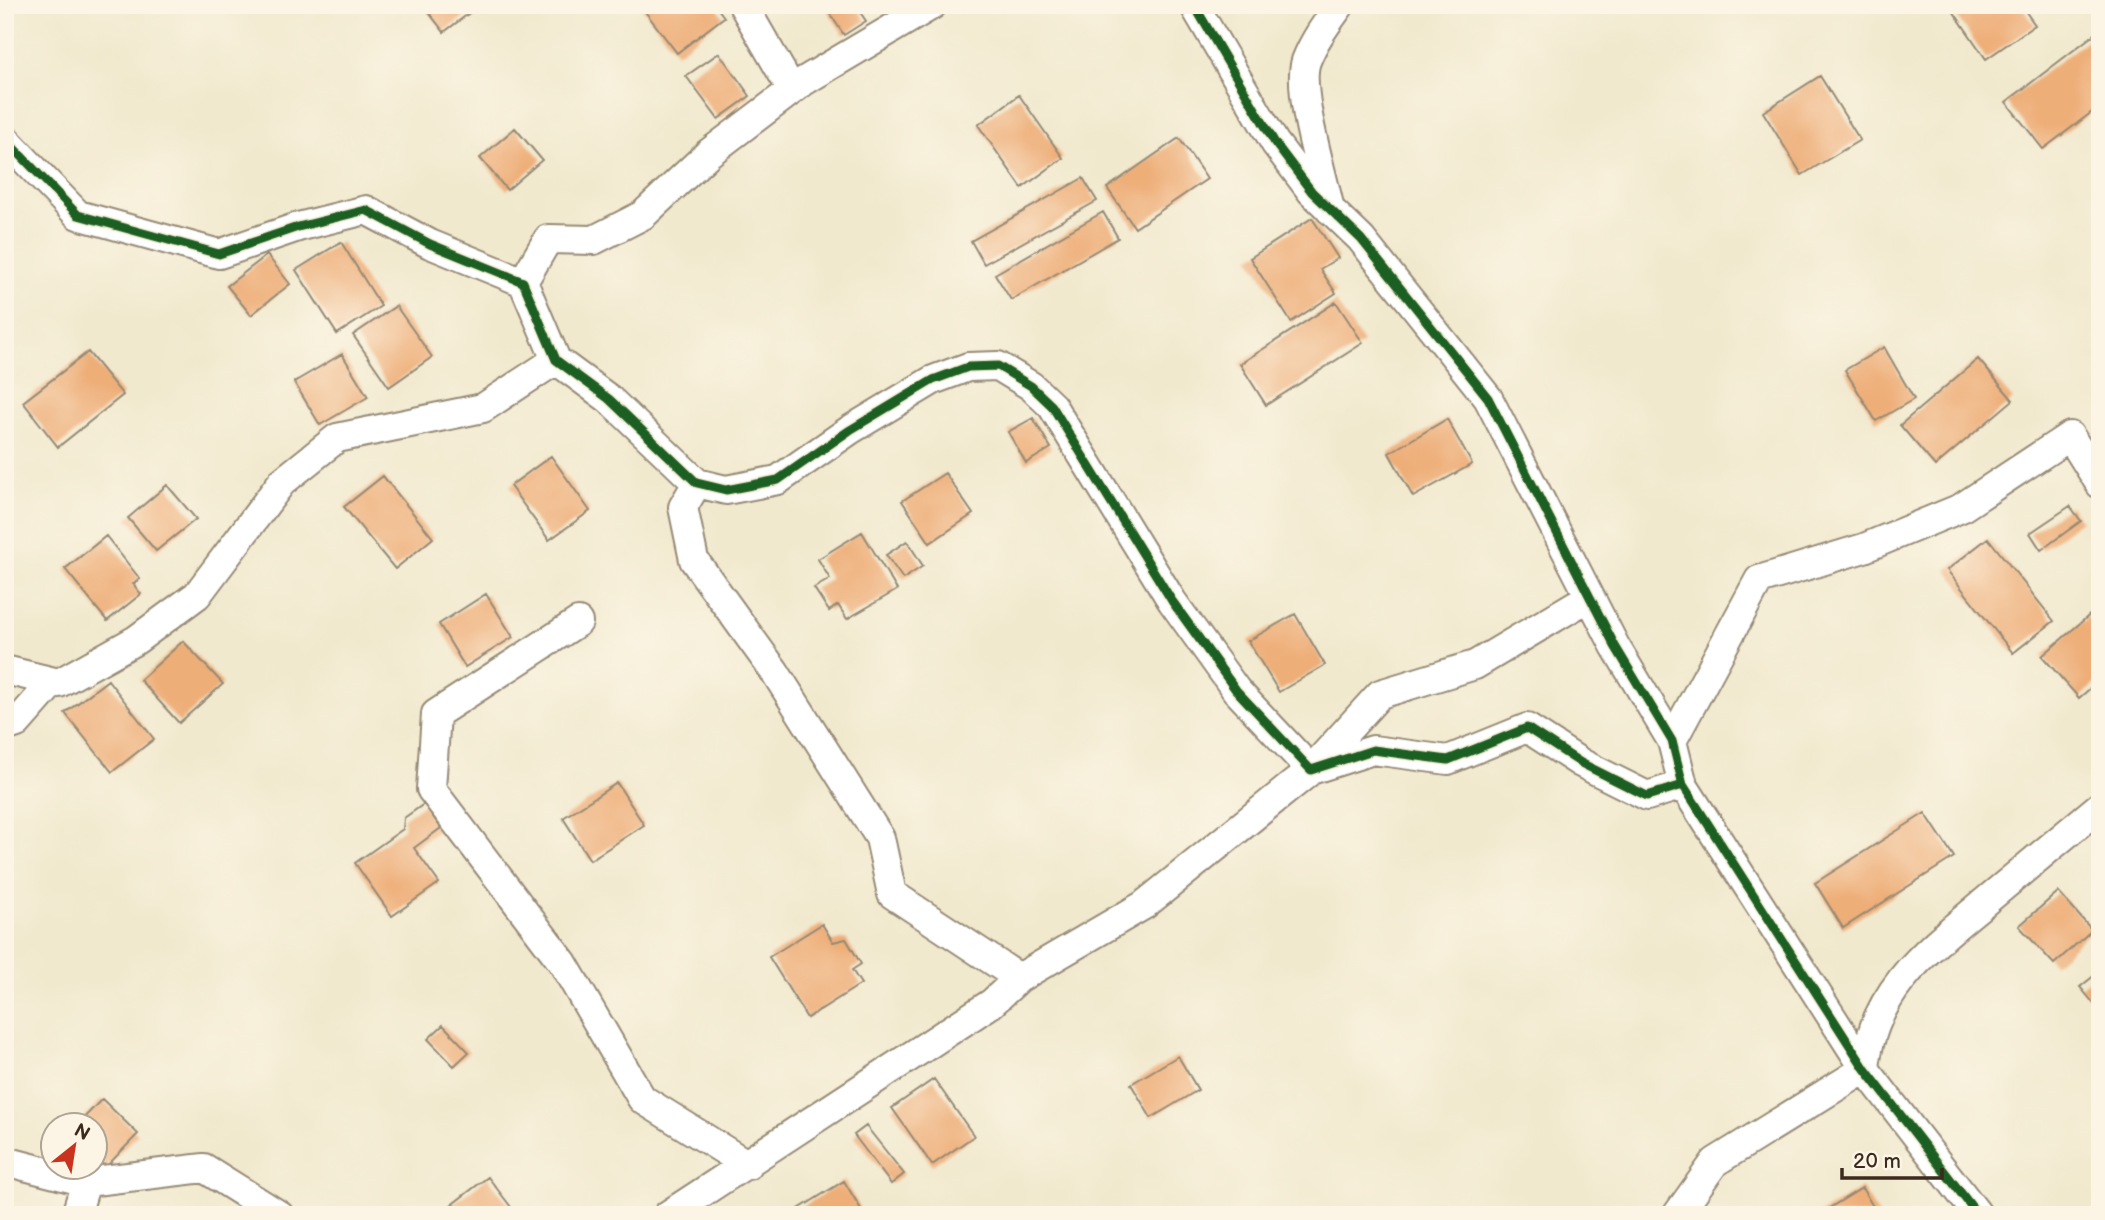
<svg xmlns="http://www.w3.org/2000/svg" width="2105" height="1220" font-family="'Balsamiq Sans',sans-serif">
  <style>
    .building { fill: #eeae78 }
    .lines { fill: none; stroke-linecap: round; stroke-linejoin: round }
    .minor-casing { stroke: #968a76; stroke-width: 32 }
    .minor { stroke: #fff; stroke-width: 28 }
    .cycleway-casing { stroke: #fcf5e5; stroke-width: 13 }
    .cycleway { stroke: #1b5e20; stroke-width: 9 }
  </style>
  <rect width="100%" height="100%" fill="#fcf5e5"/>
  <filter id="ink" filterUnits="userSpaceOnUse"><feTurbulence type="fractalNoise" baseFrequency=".0143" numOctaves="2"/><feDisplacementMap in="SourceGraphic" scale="14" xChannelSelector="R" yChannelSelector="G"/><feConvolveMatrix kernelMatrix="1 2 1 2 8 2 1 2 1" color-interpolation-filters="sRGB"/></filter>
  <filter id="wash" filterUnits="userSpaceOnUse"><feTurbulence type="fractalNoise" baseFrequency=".00686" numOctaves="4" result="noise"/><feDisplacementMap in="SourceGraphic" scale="28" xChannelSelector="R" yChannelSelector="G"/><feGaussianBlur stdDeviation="1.57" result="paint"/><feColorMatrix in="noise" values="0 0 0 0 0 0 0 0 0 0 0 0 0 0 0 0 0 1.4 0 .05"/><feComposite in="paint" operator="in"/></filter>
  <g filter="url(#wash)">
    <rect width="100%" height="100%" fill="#f1e9ce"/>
    <g id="blocks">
      <path class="building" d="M423,5H480L444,32Z
        M640,5H715L724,17L677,53Z
        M824,5H855L866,21L844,35Z
        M1949,5H2021L2035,25L1986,59Z
        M2100,30V106L2043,149L2006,102Z
        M719,53L750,96L718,119L686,76Z
        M1820,76L1860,140L1802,175L1763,112Z
        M1019,95L1063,158L1022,188L978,125Z
        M515,128L542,160L507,190L480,158Z
        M1179,138L1207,179L1135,228L1107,188Z
        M1083,178L1097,201L984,264L971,241Z
        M1103,212L1118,238L1011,300L995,274Z
        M1312,218L1338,258L1320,269L1336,293L1291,322L1250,258Z
        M341,242L381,306L337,334L296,270Z
        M267,255L290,284L251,315L227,286Z
        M1336,302L1363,343L1266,405L1240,364Z
        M396,306L432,357L389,387L353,335Z
        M1884,347L1914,399L1876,421L1845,370Z
        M88,352L123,395L58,447L23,402Z
        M342,354L368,397L320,425L294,382Z
        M1978,359L2013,400L1935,466L1900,425Z
        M1033,418L1051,448L1026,463L1008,432Z
        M1447,419L1472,464L1413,497L1389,453Z
        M551,456L590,511L549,540L510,486Z
        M945,473L973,514L930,543L902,501Z
        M383,476L433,538L395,569L344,507Z
        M167,485L196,519L156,551L128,518Z
        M2070,506L2081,521L2041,550L2030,533Z
        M862,532L897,590L847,619L838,605L829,611L814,588L830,579L818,559Z
        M106,536L140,579L133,584L141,594L107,621L65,569Z
        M1988,538L2054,621L2013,653L1947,570Z
        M907,541L923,566L903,579L886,555Z
        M486,594L513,637L465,667L439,624Z
        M2100,606V680L2079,698L2042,656Z
        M1295,614L1325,665L1279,692L1248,641Z
        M183,641L223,684L179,723L140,680Z
        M108,680L154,739L112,772L65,713Z
        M617,783L644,825L590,860L563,818Z
        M424,804L441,828L414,848L439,883L392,916L355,863L403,829L404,818Z
        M1925,813L1954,857L1843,928L1815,883Z
        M2058,892L2092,930L2054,964L2019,926Z
        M822,924L833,942L846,939L861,964L852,970L861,984L807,1018L769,957Z
        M2100,971V1011L2080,987Z
        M443,1025L469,1052L454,1066L428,1039Z
        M1178,1056L1198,1090L1151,1118L1131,1084Z
        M934,1079L974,1136L932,1165L892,1108Z
        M102,1099L138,1134L106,1167L94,1157V1126H76Z
        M866,1126L904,1174L891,1184L854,1135Z
        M488,1177L514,1211L509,1215H444L442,1212Z
        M844,1181L861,1209L851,1215H789Z
        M1862,1188L1878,1215H1818Z"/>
    </g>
  </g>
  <g filter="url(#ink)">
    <use href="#blocks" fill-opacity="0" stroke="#968a76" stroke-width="2"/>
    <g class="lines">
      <defs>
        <path id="minor" d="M743,5L792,90
          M1194,5L1275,143L1312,192L1361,239L1488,398L1615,646L1672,741L1683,785L1865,1069L1978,1215
          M5,139L78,215L219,254L298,227L366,210L430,244L523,282L556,360L609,399L697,483L726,490L778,480L850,430L933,380L968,367L998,366L1031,386L1052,406L1172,601L1236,690L1311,770L1373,750L1448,760L1527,728L1581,763L1647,796L1683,785
          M1330,210C1323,176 1296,90 1306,61C1314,40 1327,23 1340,5
          M523,282L548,239L594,240L643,215L709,153L804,81L932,5
          M697,483L683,507L694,560L775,672L880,838L892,894L1019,978
          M578,622L436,714L431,789L563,963L642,1099L748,1165
          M5,670L59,683L136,640L197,595L282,482L337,438L483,408L556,360
          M5,727L17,723L53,682
          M1672,741L1759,580L1864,548L1961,508L2070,436L2100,484
          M5,1161L86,1182L204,1168L279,1215
          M76,1215L86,1182
          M668,1215L992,1003L1019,978L1144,905L1311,770L1380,694L1475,665L1589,597
          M1677,1215L1715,1162L1865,1069C1872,987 1935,944 1993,895C2029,865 2064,836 2100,806"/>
      </defs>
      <use href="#minor" class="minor-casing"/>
      <use href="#minor" class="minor"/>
      <defs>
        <path id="cycleway" d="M1194,5L1275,143L1312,192L1361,239L1488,398L1615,646L1672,741L1683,785L1865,1069L1978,1215
          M5,139L78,215L219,254L298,227L366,210L430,244L523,282L556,360L609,399L697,483L726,490L778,480L850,430L933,380L968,367L998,366L1031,386L1052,406L1172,601L1236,690L1311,770L1373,750L1448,760L1527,728L1581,763L1647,796L1683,785"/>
      </defs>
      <use href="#cycleway" class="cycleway-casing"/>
      <use href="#cycleway" class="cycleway"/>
    </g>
  </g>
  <rect width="2105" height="1220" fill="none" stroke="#fcf5e5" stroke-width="28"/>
  <g transform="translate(74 1146) rotate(30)"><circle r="33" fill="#fcf5e5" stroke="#afa495" stroke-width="2"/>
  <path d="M0-5L12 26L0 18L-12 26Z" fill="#c8321e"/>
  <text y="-10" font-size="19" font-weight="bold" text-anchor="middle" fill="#3b2a1e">N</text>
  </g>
  <path d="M1842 1168v10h100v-10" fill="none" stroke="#3b2a1e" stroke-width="3.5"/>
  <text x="1853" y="1168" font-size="21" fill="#3b2a1e" stroke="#fcf5e5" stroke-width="5" paint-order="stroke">20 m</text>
</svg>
